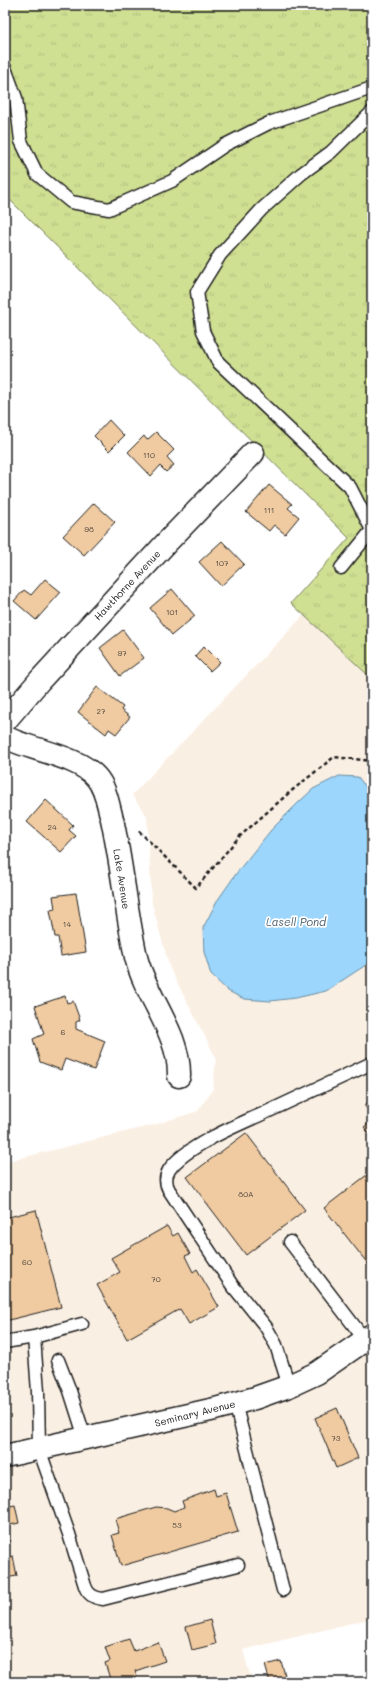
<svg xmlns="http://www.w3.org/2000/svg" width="377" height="1687" font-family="Mali,sans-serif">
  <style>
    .built { fill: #faefe3 }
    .grass { fill: url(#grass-tufts); stroke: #767e58 }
    .water { fill: #9cd6fc; stroke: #698ca2 }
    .building { fill: #f0cba1; stroke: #1c1c1c }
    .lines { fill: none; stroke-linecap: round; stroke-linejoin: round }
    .service-casing { stroke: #1c1c1c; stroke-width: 15 }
    .minor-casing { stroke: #1c1c1c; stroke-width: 25 }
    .path { stroke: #1c1c1c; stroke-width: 2.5; stroke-dasharray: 4 3; stroke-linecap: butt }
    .service { stroke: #fff; stroke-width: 12 }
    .minor { stroke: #fff; stroke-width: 22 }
    .labels { text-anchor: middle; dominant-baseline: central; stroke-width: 3.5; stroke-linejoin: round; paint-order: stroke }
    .number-label { font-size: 8px; fill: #51483d }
    .street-label { font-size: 10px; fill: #1c1c1c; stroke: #fff }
    .water-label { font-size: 11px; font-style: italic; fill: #495d6a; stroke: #fff }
  </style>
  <defs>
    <pattern id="grass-tufts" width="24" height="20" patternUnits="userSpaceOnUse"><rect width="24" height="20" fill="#cfe093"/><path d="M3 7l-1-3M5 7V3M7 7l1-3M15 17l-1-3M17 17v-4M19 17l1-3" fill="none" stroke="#b1c07e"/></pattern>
  </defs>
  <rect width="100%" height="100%" fill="#fff"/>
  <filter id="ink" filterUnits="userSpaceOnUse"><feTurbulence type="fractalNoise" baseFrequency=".025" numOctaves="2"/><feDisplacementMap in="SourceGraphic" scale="8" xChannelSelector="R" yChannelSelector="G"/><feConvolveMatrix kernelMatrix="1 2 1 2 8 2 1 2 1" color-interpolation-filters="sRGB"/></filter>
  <g filter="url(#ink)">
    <path class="built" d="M304,615L370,677L372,676V1618L243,1650L252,1682H5V1162L157,1124L198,1111L213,1089L216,1058L170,969L152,904L147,816L132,795Z"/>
    <path class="grass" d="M5,5H372V676L370,677L291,603L349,538L5,195Z"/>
    <path class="water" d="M339,776L358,777L372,795V961L326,991L296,998L270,1001L244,999L228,991L211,975L204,952L203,928L217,901L238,871L271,830L297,804L313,789Z"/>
    <path class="building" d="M109,420L124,436L109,451L94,436Z
      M156,432L174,450L167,457L174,465L166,472L160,466L151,476L128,452L144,436L147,440Z
      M269,485L292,504L288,508L299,517L285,534L274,525L269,531L246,512Z
      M94,503L115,522L84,555L63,536Z
      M222,541L244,564L221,586L199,562Z
      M45,579L61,592L36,620L14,601L24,590L31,595Z
      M172,589L195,616L172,635L150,608Z
      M123,630L144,658L120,676L100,648Z
      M204,646L220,662L210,671L195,656Z
      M97,687L123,707L121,710L130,717L116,734L109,729L106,734L78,712Z
      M46,800L73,825L69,830L76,836L61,852L27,822Z
      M5,856L8,877H5Z
      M76,893L86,952L61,956L58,937H55L50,910L55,909L53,896Z
      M65,996L67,1003L73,1001L80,1020L76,1022V1029L105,1041L94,1070L65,1059L61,1070L40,1062L33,1039L44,1034L35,1006Z
      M372,1100V1115L364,1105Z
      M372,1121V1137L364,1127Z
      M246,1133L305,1210L246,1255L187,1177Z
      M372,1171V1269L324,1208Z
      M36,1210L61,1307L5,1321V1218Z
      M167,1226L173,1236L178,1233L190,1254L185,1256L193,1272L197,1269L219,1307L189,1324L180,1309L127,1339L97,1285L120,1272L111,1258Z
      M337,1408L358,1458L336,1468L315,1418Z
      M214,1489L216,1496L226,1493L238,1532L121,1566L112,1535L119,1533L115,1519L156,1507L167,1508L174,1511L184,1507L182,1501Z
      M15,1505L19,1523L6,1526L10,1542L5,1543V1507Z
      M13,1556L17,1576L5,1578V1558Z
      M210,1620L216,1644L192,1650L186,1627Z
      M129,1639L134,1651L158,1642L165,1661L135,1671L137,1677L124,1682H117L116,1680L111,1682L105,1663L110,1661L105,1647Z
      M281,1661L286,1679L276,1682H270L265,1665Z"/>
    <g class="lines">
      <defs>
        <path id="service" d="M5,68L16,98L21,141L37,174L71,202L109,209L172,181L225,145L269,123L372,88
          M372,530L350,487L218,362L203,331L197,292L220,255L262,209L301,174L331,152L372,112
          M341,568L372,530
          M290,1242L365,1340
          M34,1337L82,1324
          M5,1342L34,1337L38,1392L39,1449L69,1534L85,1586C88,1595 94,1598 103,1599L238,1565
          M58,1360L70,1391L85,1438
          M289,1386L276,1345L266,1327L232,1285L169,1190C165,1183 165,1177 169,1170C185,1146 242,1123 269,1111C303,1095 337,1079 372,1063
          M235,1403L283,1590"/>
        <path id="minor" d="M5,721L40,680L168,541L253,453
          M5,737C30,750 78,756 96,777C106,788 108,805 112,819C122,865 126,911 136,957C146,998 180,1033 179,1076
          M5,1456L215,1409L255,1398L289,1386L317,1373L372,1335"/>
      </defs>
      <use href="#service" class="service-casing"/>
      <use href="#minor" class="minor-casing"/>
      <path class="path" d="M139,831L196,888L239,837L290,792L334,757L372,761"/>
      <use href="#service" class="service"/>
      <use href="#minor" class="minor"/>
    </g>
  </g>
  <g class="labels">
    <g class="number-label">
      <text x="149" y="455">110</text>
      <text x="269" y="510">111</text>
      <text x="89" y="529">98</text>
      <text x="222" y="563">107</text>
      <text x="172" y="612">101</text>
      <text x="122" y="653">97</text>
      <text x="101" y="711">27</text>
      <text x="52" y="827">24</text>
      <text x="67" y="924">14</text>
      <text x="63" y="1032">6</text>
      <text x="246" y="1194">80A</text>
      <text x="27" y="1262">60</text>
      <text x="156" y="1279">70</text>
      <text x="336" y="1438">73</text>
      <text x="177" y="1525">53</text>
    </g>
    <g class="street-label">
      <text transform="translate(127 585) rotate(-47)">Hawthorne Avenue</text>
      <text transform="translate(122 879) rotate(81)">Lake Avenue</text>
      <text transform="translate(195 1413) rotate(-14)">Seminary Avenue</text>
    </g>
    <g class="water-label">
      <text x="296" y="921">Lasell Pond</text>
    </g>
  </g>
  <rect width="377" height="1687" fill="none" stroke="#fff" stroke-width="20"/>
  <rect x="10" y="10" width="357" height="1667" fill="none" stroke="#1c1c1c" stroke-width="1.5" filter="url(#ink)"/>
</svg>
